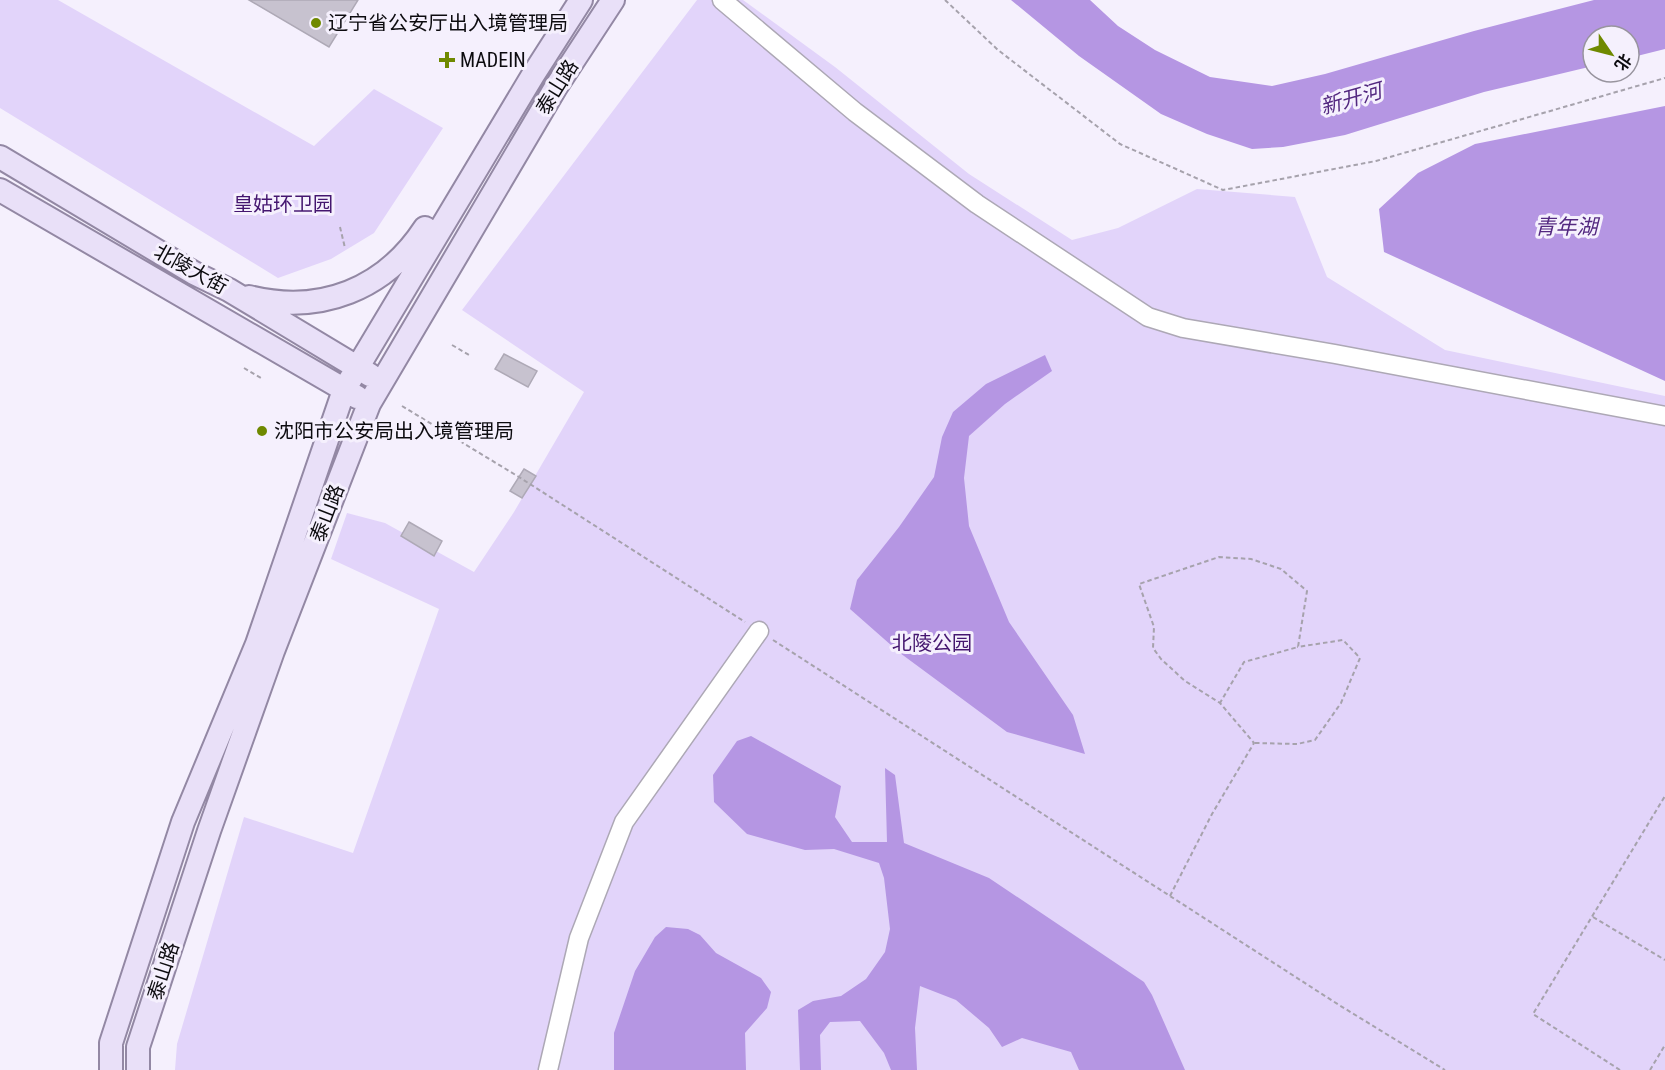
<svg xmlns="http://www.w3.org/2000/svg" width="1665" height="1070" font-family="'Roboto Condensed','Noto Sans SC',sans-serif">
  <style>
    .green { fill: #e2d4fa }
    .water { fill: #b596e3 }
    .building { fill: #c7c2cf; stroke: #aea9b6; stroke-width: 1.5 }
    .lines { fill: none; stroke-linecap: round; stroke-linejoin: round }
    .minor-casing { stroke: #ada8b5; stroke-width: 21 }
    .major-casing { stroke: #9388a4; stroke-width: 26 }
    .path { stroke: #a6a2ac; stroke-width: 2; stroke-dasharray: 4.5 3; stroke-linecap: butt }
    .minor { stroke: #fff; stroke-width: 18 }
    .major { stroke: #e9e0f8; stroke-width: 22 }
    .poi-dot { fill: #6f8900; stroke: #f5f0fd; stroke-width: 2 }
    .labels { text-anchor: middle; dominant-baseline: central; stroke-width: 6; stroke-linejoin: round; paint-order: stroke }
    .poi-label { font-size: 20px; fill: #0c0b0f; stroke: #f5f0fd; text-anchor: start }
    .street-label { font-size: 20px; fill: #0c0b0f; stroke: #f5f0fd }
    .park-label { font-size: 20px; fill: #44166f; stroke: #f5f0fd }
    .water-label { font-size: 21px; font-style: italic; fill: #532880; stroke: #f5f0fd }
  </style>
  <rect width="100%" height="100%" fill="#f5f0fd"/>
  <path class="green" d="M0,0H58L314,146L374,89L443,128L374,233L331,259L278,278L0,108Z
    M697,0H743L835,67L969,174L1072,240L1118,228L1197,189L1295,197L1327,277L1445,350L1665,396V1070H175L177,1044L244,817L353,853L439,609L331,559L347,513L385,523L474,572L514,512L584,392L462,310Z"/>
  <path class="water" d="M1011,0H1090L1118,26L1155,50L1210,77L1272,86L1325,74L1474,31L1594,0H1665V49L1629,58V36H1593V66L1484,92L1345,135L1283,147L1252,149L1207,134L1161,114L1079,56Z
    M1665,106V381L1384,252L1379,209L1418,173L1475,144Z
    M1045,355L1052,371L1005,404L969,436L964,478L969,526L1009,622L1073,715L1085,754L1007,732L900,653L850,609L857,580L899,527L934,477L942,437L953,412L986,384Z
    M751,736L841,786L835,817L852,842H887L885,768L895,775L904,843L989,878L1144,982L1152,995L1185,1070H1079L1071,1052L1022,1038L1002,1047L989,1028L956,1000L920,986L915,1028L917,1070H891L884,1053L860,1021L830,1022L820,1035L821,1070H800L798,1010L813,1001L841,996L866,979L885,952L890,929L884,878L879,863L834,849L805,850L747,834L714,802L713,775L737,741Z
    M666,927L688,929L700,935L716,953L761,978L771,992L767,1008L745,1033L746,1070H614V1033L635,971L655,937Z"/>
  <path class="building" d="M249,0H358L329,47Z
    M504,354L537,371L528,387L495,369Z
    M524,469L536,476L522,498L510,491Z
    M409,522L442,541L434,556L401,536Z"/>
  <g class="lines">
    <defs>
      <path id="minor" d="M722,0L855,112L977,204L1148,317L1183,328L1335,354L1665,416
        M548,1070L579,938L624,822L759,631"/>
      <path id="major" d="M0,157L194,273L229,290L370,375
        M0,190L357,397
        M249,297C321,315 385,289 425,228
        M111,1070V1043L183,822L257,644L344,390L533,75L581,0
        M138,1070V1047L209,831L273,651L369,404L556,87L613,0"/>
    </defs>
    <use href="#minor" class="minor-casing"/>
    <use href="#major" class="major-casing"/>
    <path class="path" d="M945,0L998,50L1120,144L1223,190L1376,161L1665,78
      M340,227L345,248
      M452,345L471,356
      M244,368L261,378
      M402,406L519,477L745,622
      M773,640L1339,1005L1445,1070
      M1255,743L1297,744L1315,740L1341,703L1360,658L1343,640L1297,647
      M1170,896L1212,814L1254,743L1220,703L1185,681L1161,659L1153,648L1154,627L1139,584L1219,557L1251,559L1281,569L1307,591L1298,647L1244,662L1220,703
      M1593,917L1665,960
      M1620,1070L1533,1014L1665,796
      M1650,1070L1665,1045"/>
    <use href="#minor" class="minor"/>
    <use href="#major" class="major"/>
  </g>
  <g class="poi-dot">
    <circle cx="316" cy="23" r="6"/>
    <path d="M444 51h6v6h6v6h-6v6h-6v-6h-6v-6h6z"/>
    <circle cx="262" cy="431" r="6"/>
  </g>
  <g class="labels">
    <g class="poi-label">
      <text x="328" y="23">辽宁省公安厅出入境管理局</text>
      <text x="460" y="60">MADEIN</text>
      <text x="274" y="431">沈阳市公安局出入境管理局</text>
    </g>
    <g class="street-label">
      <text transform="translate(557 87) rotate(-58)">泰山路</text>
      <text transform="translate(191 269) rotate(29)">北陵大街</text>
      <text transform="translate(327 513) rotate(-69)">泰山路</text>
      <text transform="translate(163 971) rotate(-72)">泰山路</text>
    </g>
    <g class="park-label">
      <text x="283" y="204">皇姑环卫园</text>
      <text x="932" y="643">北陵公园</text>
    </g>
    <g class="water-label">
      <text transform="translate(1351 99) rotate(-16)">新开河</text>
      <text x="1566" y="227">青年湖</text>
    </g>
  </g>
  <g transform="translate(1611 54) rotate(125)"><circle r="28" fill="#f5f0fd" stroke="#98949e" stroke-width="1.5"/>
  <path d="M0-4.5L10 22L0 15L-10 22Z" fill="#6f8900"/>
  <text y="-9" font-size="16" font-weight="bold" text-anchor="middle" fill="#0c0b0f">北</text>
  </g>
</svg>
